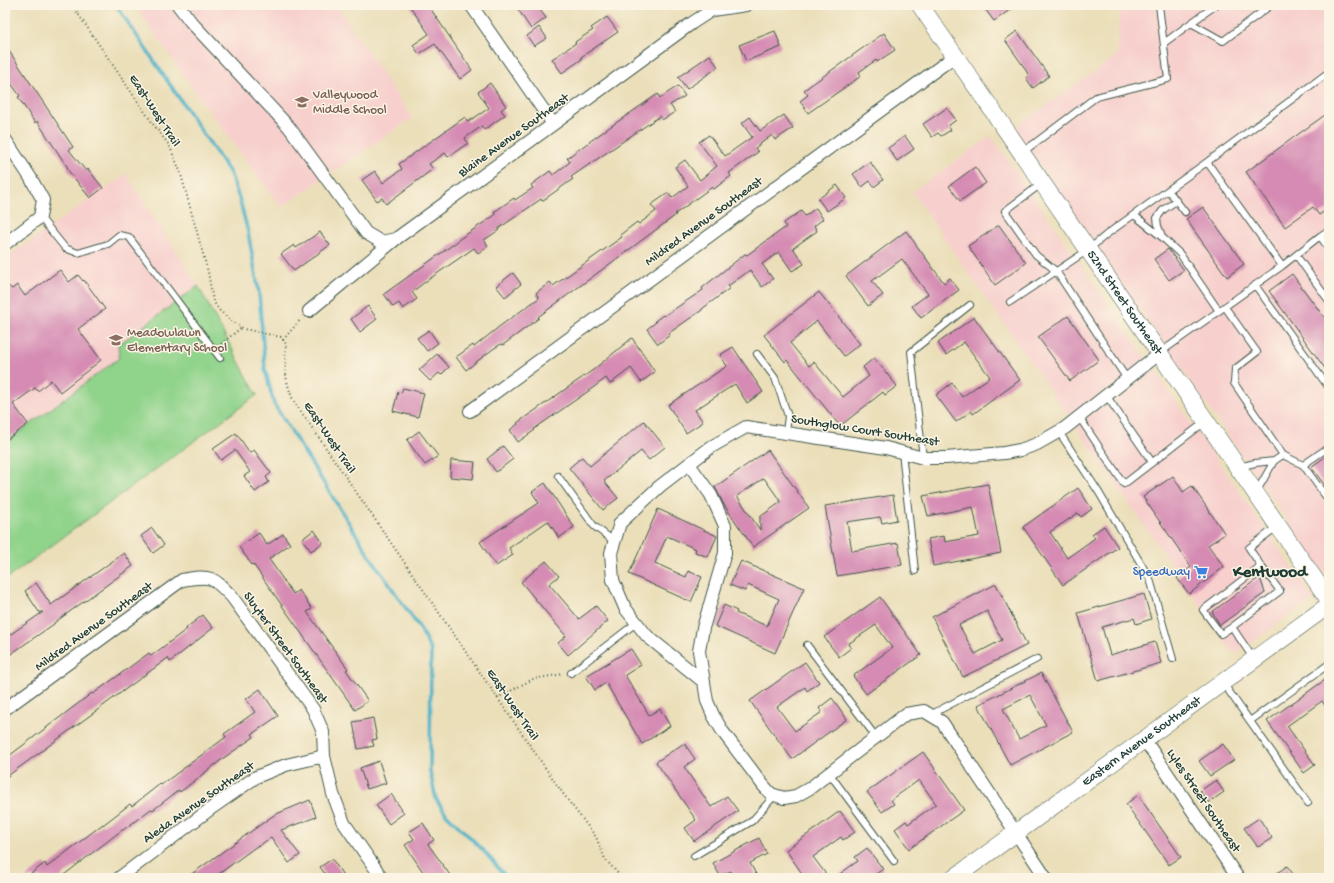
<svg xmlns="http://www.w3.org/2000/svg" width="1334" height="883" font-family="'Gochi Hand',sans-serif">
  <style>
    .built { fill: #f7d0cd }
    .green { fill: #90d38b; stroke: #588860 }
    .lines { fill: none; stroke-linecap: round; stroke-linejoin: round }
    .stream { stroke: #49b1c8; stroke-width: 3.5 }
    .building { fill: #d58bb3; fill-rule: evenodd }
    .lane-casing { stroke: #3e5548; stroke-width: 8 }
    .street-casing { stroke: #3e5548; stroke-width: 14 }
    .secondary-casing { stroke: #3e5548; stroke-width: 18 }
    .path { stroke: #3e5548; stroke-width: 2; stroke-dasharray: 1 3; stroke-linecap: butt }
    .lane { stroke: #fff; stroke-width: 6 }
    .street { stroke: #fff; stroke-width: 12 }
    .secondary { stroke: #fff; stroke-width: 17 }
    .labels { text-anchor: middle; dominant-baseline: central; stroke-width: 3; stroke-linejoin: round; paint-order: stroke }
    .education-label { font-size: 13px; fill: #785e54; stroke: #fcf5e5; text-anchor: start }
    .street-label { font-size: 13px; fill: #1f3d34; stroke: #fcf5e5 }
    .shop-label { font-size: 13px; fill: #366cbe; stroke: #fcf5e5; text-anchor: end }
    .district-label { font-size: 17px; font-weight: bold; fill: #1f3d34; stroke: #fcf5e5 }
  </style>
  <rect width="100%" height="100%" fill="#fcf5e5"/>
  <filter id="ink" filterUnits="userSpaceOnUse"><feTurbulence type="fractalNoise" baseFrequency=".025" numOctaves="2"/><feDisplacementMap in="SourceGraphic" scale="8" xChannelSelector="R" yChannelSelector="G"/><feConvolveMatrix kernelMatrix="1 2 1 2 8 2 1 2 1" color-interpolation-filters="sRGB"/></filter>
  <filter id="wash" filterUnits="userSpaceOnUse"><feTurbulence type="fractalNoise" baseFrequency=".012" numOctaves="4" result="noise"/><feDisplacementMap in="SourceGraphic" scale="16" xChannelSelector="R" yChannelSelector="G"/><feGaussianBlur stdDeviation="0.9" result="paint"/><feColorMatrix in="noise" values="0 0 0 0 0 0 0 0 0 0 0 0 0 0 0 0 0 1.4 0 .05"/><feComposite in="paint" operator="in"/></filter>
  <g filter="url(#wash)">
    <rect width="100%" height="100%" fill="#ebdfba"/>
    <path class="built" d="M135,5H336L412,118L281,207L191,86Z
      M1120,5H1329V572H1323L1014,128L1117,56Z
      M991,136L1314,599L1234,654L912,192Z
      M126,174L198,286L257,395L5,580V259Z"/>
    <path class="green" d="M198,286L257,395L5,580V443L119,358L118,345Z"/>
    <g class="lines">
      <path class="stream" d="M116,5L230,173L240,201L248,232L259,293L265,369L274,404L371,558L421,630L431,651L430,772L436,799L447,815L483,850L507,878"/>
    </g>
    <g id="blocks">
      <path class="building" d="M409,5H428L472,70L460,79L435,44L419,54L413,45L429,34Z
        M515,5H536L546,18L531,29Z
        M990,5H1017L994,21L985,9Z
        M607,17L618,32L581,57L582,59L562,73L552,59L576,43L575,42L593,30L591,28Z
        M539,27L547,38L534,46L527,36Z
        M775,31L781,47L746,61L739,45Z
        M1017,31L1049,76L1033,88L1026,78L1029,76L1024,67L1005,40Z
        M884,33L895,50L877,62L876,60L859,72L861,76L808,113L800,101L808,95L804,90Z
        M5,45L73,147L69,150L86,171L88,169L103,188L90,198L67,169L68,168L37,121L35,123L18,97L20,96L5,75Z
        M710,55L718,67L687,89L678,77Z
        M490,83L506,106L501,110L505,115L484,130L482,126L465,138L468,143L448,157L445,153L429,164L433,169L386,204L382,198L377,201L362,180L375,171L383,183L402,169L399,164L465,117L468,122L489,108L478,92Z
        M678,86L685,96L670,105L675,112L662,120L660,116L571,177L573,179L542,201L541,199L498,229L499,230L484,240L488,246L478,253L474,248L425,282L412,292L417,299L403,309L399,303L393,307L384,294L458,241V240L495,215L494,212L514,198L515,200L533,188L531,185L550,171L553,175L570,162L567,158L607,129L658,94L660,98Z
        M947,108L956,120L948,126L951,130L941,136L938,133L932,137L923,124Z
        M1329,112V208L1319,215L1313,207L1285,227L1246,172Z
        M784,115L793,128L775,140L772,135L755,148L758,152L729,173L731,176L714,189L712,187L675,214L676,215L661,226L538,317L539,318L503,345L501,344L493,349L466,370L456,357L473,345L474,347L500,326L539,298L536,293L550,282L553,286L622,237L620,235L637,222L639,224L656,211L651,205L668,193L672,198L688,186L675,167L685,160L700,180L717,166L699,142L709,135L725,156L752,137L742,123L750,117L760,131Z
        M905,136L914,149L897,161L888,148Z
        M870,162L883,180L874,187L870,181L862,187L853,174Z
        M975,167L986,183L960,201L949,186Z
        M837,185L846,198L827,211L818,199Z
        M1203,207L1244,264L1227,277L1186,219Z
        M816,208L823,219L814,226L817,231L793,248L804,264L792,271L779,252L762,264L773,279L762,287L750,270L728,286L730,288L702,309V310L669,333L670,335L658,344L647,329L656,322L655,321L663,315L664,316L703,290L702,288L745,254L747,255L786,227L784,223L801,211L805,216Z
        M999,225L1026,263L995,285L968,246Z
        M906,231L944,283L950,278L959,290L921,318L912,306L928,294L902,259L872,281L883,295L868,306L846,276Z
        M320,232L330,245L294,271L281,254L294,245L296,248Z
        M1168,249L1184,270L1169,280L1154,259Z
        M60,270L69,282L78,275L83,281L84,280L105,309L78,329L101,360L60,392L51,380L38,391L35,388L13,404L28,424L5,441V283L12,289L17,285L25,296Z
        M513,273L521,284L505,297L496,286Z
        M1292,274L1329,324V374L1269,291Z
        M819,292L860,344L844,356L817,321L790,343L809,366L814,362L843,397L869,376L863,367L874,358L897,386L885,395L883,392L840,426L787,360L785,362L764,335Z
        M368,306L377,319L360,332L351,319Z
        M1068,316L1099,360L1070,381L1038,337Z
        M974,317L1020,380L973,414L971,411L956,422L936,395L952,383L962,397L990,377L964,342L946,355L938,343Z
        M429,330L438,343L427,351L417,338Z
        M632,338L655,372L641,382L631,368L610,384L606,378L590,390L534,429L535,430L518,442L510,430L518,424L517,423L593,370Z
        M733,347L763,392L747,403L735,384L695,410L703,422L686,433L668,405L727,366L720,355Z
        M437,354L449,367L441,375L439,373L430,381L419,370Z
        M403,388L424,393L418,417L393,411L398,392L401,393Z
        M644,421L665,447L649,460L641,451L604,481L618,498L603,510L569,468L582,457L590,466Z
        M419,431L438,456L425,465L407,440Z
        M236,433L250,453L254,450L271,473L266,477L269,482L255,492L244,476L250,472L235,450L221,460L213,449Z
        M503,446L513,459L496,472L487,459Z
        M768,450L809,508L753,547L724,505L715,487ZM764,478L781,502L760,517V530L737,496Z
        M1329,454V491L1311,467Z
        M451,460L475,462L473,479L450,477Z
        M1173,476L1183,492L1192,486L1225,534L1208,545L1224,567L1189,594L1177,578L1191,567L1143,497Z
        M545,483L574,527L559,538L548,521L509,548L513,555L496,566L480,542L539,503L532,492Z
        M988,484L1001,553L933,566L928,539L944,536L945,542L979,536L973,507L928,516L923,496Z
        M1078,488L1092,509L1081,517L1078,513L1050,532L1067,558L1095,538L1092,534L1104,526L1118,547L1063,585L1023,527Z
        M893,495L897,520L882,523L880,517L847,522L852,551L898,543L902,565L837,576L825,506Z
        M658,509L717,536L708,557L695,552L696,549L667,536L655,563L686,577L688,571L702,577L691,602L629,574Z
        M152,528L164,545L153,553L141,536Z
        M314,530L323,543L311,551L302,539Z
        M259,533L267,545L283,534L290,544L269,559L293,594L299,590L312,609L307,612L348,669L346,670L368,701L355,710L253,564L252,565L239,547Z
        M124,553L133,566L54,623V624L5,658V638L43,612H39L25,591L36,583L51,605Z
        M546,561L559,576L549,584L579,619L596,606L608,621L568,655L558,643L566,636L521,582Z
        M741,561L804,588L775,653L715,626L724,605L737,611L736,613L767,626L779,599L748,585L745,591L730,585Z
        M1260,577L1265,593L1220,625L1212,612Z
        M996,584L1027,645L963,677L932,617ZM987,611L1002,640L975,654L959,625Z
        M1144,594L1151,619L1136,624L1134,618L1102,627L1110,655L1155,642L1161,663L1098,681L1078,613Z
        M880,597L921,655L866,694L853,676L892,648L876,625L848,644L851,648L839,657L824,637Z
        M203,615L213,628L170,662L168,658L5,778V759L92,693L93,694L149,653L151,656L187,629L186,628Z
        M631,649L641,665L625,675L649,715L660,709L670,726L642,744L606,683L595,690L586,676Z
        M805,662L819,682L807,691L805,687L777,707L795,731L822,712L819,708L832,698L847,719L792,759L750,701Z
        M1041,673L1073,732L1010,765L978,705ZM1030,695L1046,725L1019,739L1003,709Z
        M1329,677V711L1322,701L1287,726L1315,765L1304,773L1267,721Z
        M260,689L278,716L252,734L254,737L225,757L180,792L179,790L153,810L151,809L123,830H122L60,878H25L45,863L47,867L103,824V825L130,804L132,806L160,784L161,785L226,737L224,734L255,712L246,699Z
        M373,718L377,739L372,740L374,746L358,749L353,722Z
        M684,743L695,759L684,767L711,807L727,796L738,811L694,841L685,828L696,820L656,762Z
        M1223,744L1234,760L1210,776L1199,761Z
        M923,752L964,810L909,849L895,829L906,821L908,824L936,804L919,780L891,800L894,804L882,812L867,792Z
        M379,761L386,783L367,789L360,768Z
        M1216,780L1224,792L1208,803L1200,791Z
        M391,794L404,813L389,824L376,805Z
        M1138,795L1181,857L1169,865L1126,804Z
        M310,800L316,817L281,830L300,855L289,863L271,837L258,847L257,846L213,878H186L274,815Z
        M840,811L855,832L843,840L841,837L813,857L829,878H805L786,850Z
        M1259,818L1272,838L1258,847L1244,828Z
        M423,823L434,840L428,844L452,878H427L405,845L414,839L409,832Z
        M759,838L767,854L750,863L758,878H735L731,871L720,876L713,863Z
        M867,848L883,869L870,878H834L858,861L855,857Z
        M332,859L345,878H328L320,867Z
        M1287,866L1296,878H1270Z"/>
    </g>
  </g>
  <g filter="url(#ink)">
    <use href="#blocks" fill-opacity="0" stroke="#3e5548" stroke-width="1"/>
    <g class="lines">
      <defs>
        <path id="lane" d="M1191,23L1216,5
          M1164,43L1191,23L1223,41L1271,5
          M1023,152L1096,97L1168,79L1159,5
          M1207,162L1329,72
          M1041,184L1005,211L1036,255L1056,271L1127,379
          M1168,190L1185,212
          M1134,215L1163,238L1180,254L1219,311
          M40,217L65,248L78,253L108,244L119,235L129,237L220,358
          M1162,236L1158,226L1157,218L1163,210L1176,201
          M1320,236L1329,230
          M1296,255L1329,301
          M1255,285L1329,388
          M1010,302L1088,250L1107,234L1207,162L1282,266
          M1225,307L1257,352L1235,369L1234,383L1283,455
          M1161,352L1282,266L1320,236L1329,249
          M757,354L775,378L788,416L786,432
          M1106,395L1152,462
          M1079,417L1124,484L1205,422
          M1059,432L1098,491L1150,579L1173,659
          M1329,447L1303,465L1329,501
          M902,452L915,571
          M923,458L911,352L970,305
          M1239,467L1255,463L1274,461
          M558,476L594,526L615,542
          M1257,491L1274,461L1283,455L1303,465
          M1232,627L1280,591L1261,566
          M807,645L876,737
          M1253,658L1232,627L1221,634L1203,610L1261,566L1249,548L1278,526
          M571,673L636,623
          M1223,683L1308,803
          M930,715L1037,659
          M1250,721L1329,664
          M829,773L894,861
          M694,856L752,821L775,795"/>
        <path id="street" d="M178,5L191,22L289,127L366,233L381,242L396,239
          M471,5L553,124
          M5,139L30,177L43,200L40,217L5,244
          M309,311L397,238L692,23L712,10L746,5
          M470,411L955,56
          M689,464L711,495L725,526V553L703,628L699,651L707,701L713,715L723,732L763,785L771,794L784,798L796,796L810,788L906,714L924,711L942,722L1046,878
          M704,682L647,636L625,608L613,580L611,553L620,523L660,486L711,447L746,427L886,448L923,458H946L1004,453L1020,450L1037,444L1065,428L1160,353
          M5,709L182,580C211,575 212,576 232,597L313,709L323,732L324,756L333,794L344,823L382,878
          M1144,739L1238,878
          M119,878L213,807L256,777L286,765L324,756"/>
        <g id="secondary">
          <path id="s1" d="M920,5L1329,600"/>
          <path id="s2" d="M954,878L1329,605"/>
        </g>
      </defs>
      <use href="#lane" class="lane-casing"/>
      <use href="#street" class="street-casing"/>
      <use href="#secondary" class="secondary-casing"/>
      <path class="path" d="M72,5L153,124L169,145L180,171L208,272L213,301L219,310L229,319L244,329L281,337L286,344C285,368 284,377 293,400L564,795L596,837L605,859L622,878
        M283,340L301,319
        M221,344L242,327
        M497,698L533,679L563,674"/>
      <use href="#lane" class="lane"/>
      <use href="#street" class="street"/>
      <use href="#secondary" class="secondary"/>
    </g>
  </g>
  <defs>
    <symbol id="school-bare" viewBox="-9 -9 18 18"><path d="M0-5L7-2L0 1L-7-2ZM-4 1L0 2.5L4 1V4Q0 6-4 4Z" fill="#8d6e63" stroke="#fcf5e5" stroke-width="2.5" paint-order="stroke"/></symbol>
    <symbol id="supermarket-bare" viewBox="-9 -9 18 18"><path d="M-6-5.5h2.5l.6 2H6L4.5 2H-2.5L-4.4-4H-6ZM-1.5 3.2a1.3 1.3 0 1 0 .1 0ZM3 3.2a1.3 1.3 0 1 0 .1 0Z" fill="#3f7fe0" stroke="#fcf5e5" stroke-width="2.5" paint-order="stroke"/></symbol>
  </defs>
  <g fill-rule="evenodd">
    <use href="#school-bare" x="292" y="92" width="20" height="20"/>
    <use href="#school-bare" x="106" y="330" width="20" height="20"/>
    <use href="#supermarket-bare" x="1191" y="562" width="20" height="20"/>
  </g>
  <g class="labels">
    <g class="education-label">
      <text x="313" y="95">Valleywood<tspan x="313" dy="15">Middle School</tspan></text>
      <text x="127" y="333">Meadowlawn<tspan x="127" dy="15">Elementary School</tspan></text>
    </g>
    <g class="street-label">
      <text transform="translate(154 111) rotate(57)">East-West Trail</text>
      <text transform="translate(514 136) rotate(-36)">Blaine Avenue Southeast</text>
      <text transform="translate(704 222) rotate(-36)">Mildred Avenue Southeast</text>
      <text stroke="none"><textPath href="#s1" startOffset="361">52nd Street Southeast</textPath></text>
      <text transform="translate(865 431) rotate(9)">Southglow Court Southeast</text>
      <text transform="translate(329 438) rotate(56)">East-West Trail</text>
      <text transform="translate(94 627) rotate(-36)">Mildred Avenue Southeast</text>
      <text transform="translate(285 648) rotate(54)">Sluyter Street Southeast</text>
      <text transform="translate(512 705) rotate(56)">East-West Trail</text>
      <text stroke="none"><textPath href="#s2" startOffset="232">Eastern Avenue Southeast</textPath></text>
      <text transform="translate(1203 801) rotate(56)">Lyles Street Southeast</text>
      <text transform="translate(199 803) rotate(-35)">Aleda Avenue Southeast</text>
    </g>
    <g class="shop-label">
      <text x="1190" y="572">Speedway</text>
    </g>
    <g class="district-label">
      <text x="1270" y="573">Kentwood</text>
    </g>
  </g>
  <rect width="1334" height="883" fill="none" stroke="#fcf5e5" stroke-width="20"/>
</svg>
